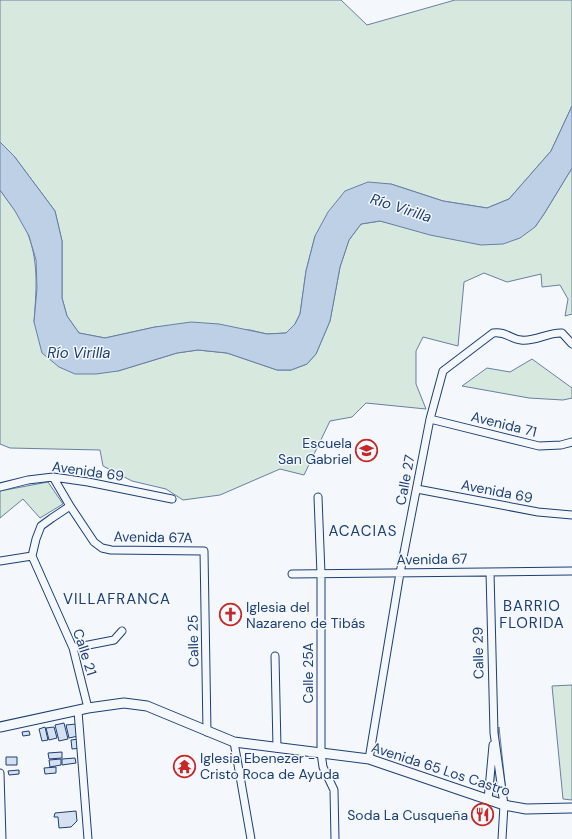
<svg xmlns="http://www.w3.org/2000/svg" width="572" height="839" font-family="'DM Sans',sans-serif">
  <style>
    .green { fill: #d7e8df; stroke: #687fa3 }
    .water { fill: #bed0e5; stroke: #687fa3 }
    .building { fill: #d5e0f0; stroke: #1d3f73 }
    .lines { fill: none; stroke-linecap: round; stroke-linejoin: round }
    .minor-casing { stroke: #1d3f73; stroke-width: 9 }
    .tertiary-casing { stroke: #1d3f73; stroke-width: 11 }
    .minor { stroke: #f4f7fb; stroke-width: 7 }
    .tertiary { stroke: #f4f7fb; stroke-width: 9 }
    .labels { text-anchor: middle; dominant-baseline: central; stroke-width: 3; stroke-linejoin: round; paint-order: stroke }
    .street-label { font-size: 14px; fill: #1d3f73; stroke: #f4f7fb }
    .poi-label { font-size: 14px; fill: #1d3f73; stroke: #f4f7fb; text-anchor: end }
    .water-label { font-size: 15px; font-style: italic; fill: #1d3f73; stroke: #f4f7fb }
    .neighbourhood-label { font-size: 15px; letter-spacing: 1px; fill: #1d3f73; stroke: #f4f7fb }
  </style>
  <rect width="100%" height="100%" fill="#f4f7fb"/>
  <path class="green" d="M0,0H341L367,25L455,0H572V106L551,151L509,199L487,208L443,201L391,184L315,236L306,271L300,314L295,324L286,333L267,334L250,330L155,327L105,338L79,333L67,316L62,298V241L55,211L14,156L0,142Z
    M572,168V314L565,316L568,299L560,285L542,287L541,274L507,282L484,273L464,282L458,346L423,337L416,351V384L426,409L366,403L352,417L330,421L304,475L280,469L220,495L183,500L166,489L132,481L103,466L100,450L10,448L0,444V190C10,204 24,220 29,237C39,265 36,293 34,322L118,371L177,353L198,350L227,353L277,370H291L307,364L316,354L330,321L340,267L349,240L361,224L380,221L401,226L535,227L544,214Z
    M532,359L572,388V398L563,400L529,398L462,386L487,368L510,372Z
    M48,482L63,504L40,518L23,499L0,518V491Z
    M572,685V800L563,799L552,686Z
    M499,727L507,801L492,796Z"/>
  <path class="water" d="M572,106V168L544,214L535,227L520,238L503,244L481,245L430,235L380,221L361,224L349,240L340,267L330,321L316,354L307,364L291,370H277L227,353L198,350L177,353L118,371L96,374H75L59,367L42,353L34,322L37,288L36,260L29,236L15,211L0,190V142L14,156L55,211L62,241V298L67,316L79,333L105,338L155,327L191,322L219,324L267,334L286,333L295,324L300,314L306,271L315,236L328,212L345,191L368,182L391,184L443,201L487,208L509,199L551,151Z"/>
  <path class="building" d="M64,723L68,739L59,741L55,725Z
    M76,724L78,736L69,738L66,725Z
    M45,727L48,740L42,741L39,729Z
    M54,727L57,738L49,740L46,728Z
    M29,731L30,735L23,736L22,732Z
    M79,739L81,748L72,749L71,740Z
    M62,752V758L49,759L48,753Z
    M6,757H17V765H6Z
    M75,758L76,763L62,765V759Z
    M61,759V765L50,767L49,760Z
    M56,767V773L45,774L44,768Z
    M19,770V774L9,775L8,771Z
    M76,811L77,821L71,827L59,828L58,817H54L55,813Z"/>
  <g class="lines">
    <defs>
      <path id="minor" d="M430,419L539,446L561,445L572,442
        M53,477L70,506L94,542L102,548L111,550L204,551L207,732
        M0,487L28,480L53,477L88,482L172,499
        M417,489L538,512L572,515
        M318,497L321,574V753L323,767L334,790L335,839
        M70,506L52,518L41,526L36,539L32,556L73,648L88,708
        M0,561L32,556
        M490,572L494,733L504,805L502,839
        M292,574L572,571
        M73,648L114,640L122,631
        M275,656L277,748
        M78,711L88,839
        M234,742L251,839
        M369,759L400,573L430,419L443,371L493,333C506,331 510,339 521,340C535,342 548,332 562,333L572,344
        M0,773L2,839
        M488,800L493,745"/>
      <path id="tertiary" d="M0,727L88,708L124,703L147,706L234,742L369,759L504,805L526,809L572,808"/>
    </defs>
    <use href="#minor" class="minor-casing"/>
    <use href="#tertiary" class="tertiary-casing"/>
    <use href="#minor" class="minor"/>
    <use href="#tertiary" class="tertiary"/>
  </g>
  <defs>
    <symbol id="school-ring" viewBox="-11 -11 22 22"><circle r="9.5" fill="#f4f7fb" stroke="#c62828" stroke-width="1.5"/><path d="M0-5L7-2L0 1L-7-2ZM-4 1L0 2.5L4 1V4Q0 6-4 4Z" fill="#c62828"/></symbol>
    <symbol id="church-ring" viewBox="-11 -11 22 22"><circle r="9.5" fill="#f4f7fb" stroke="#c62828" stroke-width="1.5"/><path d="M-1.2-6h2.4v3.5h3.3v2.4h-3.3V6h-2.4V-.1h-3.3v-2.4h3.3Z" fill="#c62828"/></symbol>
    <symbol id="temple-ring" viewBox="-11 -11 22 22"><circle r="9.5" fill="#f4f7fb" stroke="#c62828" stroke-width="1.5"/><path d="M0-6L5-2H3V0L6.5 2.5H4V6H1.5V3h-3V6H-4V2.5H-6.5L-3 0V-2H-5Z" fill="#c62828"/></symbol>
    <symbol id="restaurant-ring" viewBox="-11 -11 22 22"><circle r="9.5" fill="#f4f7fb" stroke="#c62828" stroke-width="1.5"/><path d="M-5-6h1v4h1v-4h1v4h1v-4h1v5L-1.5 .5V6h-2V.5L-5-1ZM5-6V6H3V1.5H1.5Q1.5-4 5-6Z" fill="#c62828"/></symbol>
  </defs>
  <g fill-rule="evenodd">
    <use href="#school-ring" x="354" y="438" width="25" height="25"/>
    <use href="#church-ring" x="218" y="602" width="25" height="25"/>
    <use href="#temple-ring" x="172" y="754" width="25" height="25"/>
    <use href="#restaurant-ring" x="470" y="802" width="25" height="25"/>
  </g>
  <g class="labels">
    <g class="street-label">
      <text transform="translate(504 424) rotate(14)">Avenida 71</text>
      <text transform="translate(88 471) rotate(8)">Avenida 69</text>
      <text transform="translate(405 480) rotate(-79)">Calle 27</text>
      <text transform="translate(497 491) rotate(11)">Avenida 69</text>
      <text transform="translate(153 537) rotate(1)">Avenida 67A</text>
      <text transform="translate(432 559) rotate(-1)">Avenida 67</text>
      <text transform="translate(193 641) rotate(-91)">Calle 25</text>
      <text transform="translate(85 652) rotate(72)">Calle 21</text>
      <text transform="translate(478 653) rotate(-91)">Calle 29</text>
      <text transform="translate(308 673) rotate(-90)">Calle 25A</text>
      <text transform="translate(441 769) rotate(18)">Avenida 65 Los Castro</text>
    </g>
    <g class="poi-label">
      <text x="352" y="443">Escuela<tspan x="352" dy="16">San Gabriel</tspan></text>
      <text x="246" y="607" text-anchor="start">Iglesia del<tspan x="246" dy="16">Nazareno de Tibás</tspan></text>
      <text x="200" y="758" text-anchor="start">Iglesia Ebenezer -<tspan x="200" dy="16">Cristo Roca de Ayuda</tspan></text>
      <text x="468" y="815">Soda La Cusqueña</text>
    </g>
    <g class="water-label">
      <text transform="translate(401 208) rotate(18)">Río Virilla</text>
      <text x="79" y="353">Río Virilla</text>
    </g>
    <g class="neighbourhood-label">
      <text x="363" y="531">ACACIAS</text>
      <text x="117" y="599">VILLAFRANCA</text>
      <text x="532" y="606">BARRIO<tspan x="532" dy="17">FLORIDA</tspan></text>
    </g>
  </g>
</svg>
